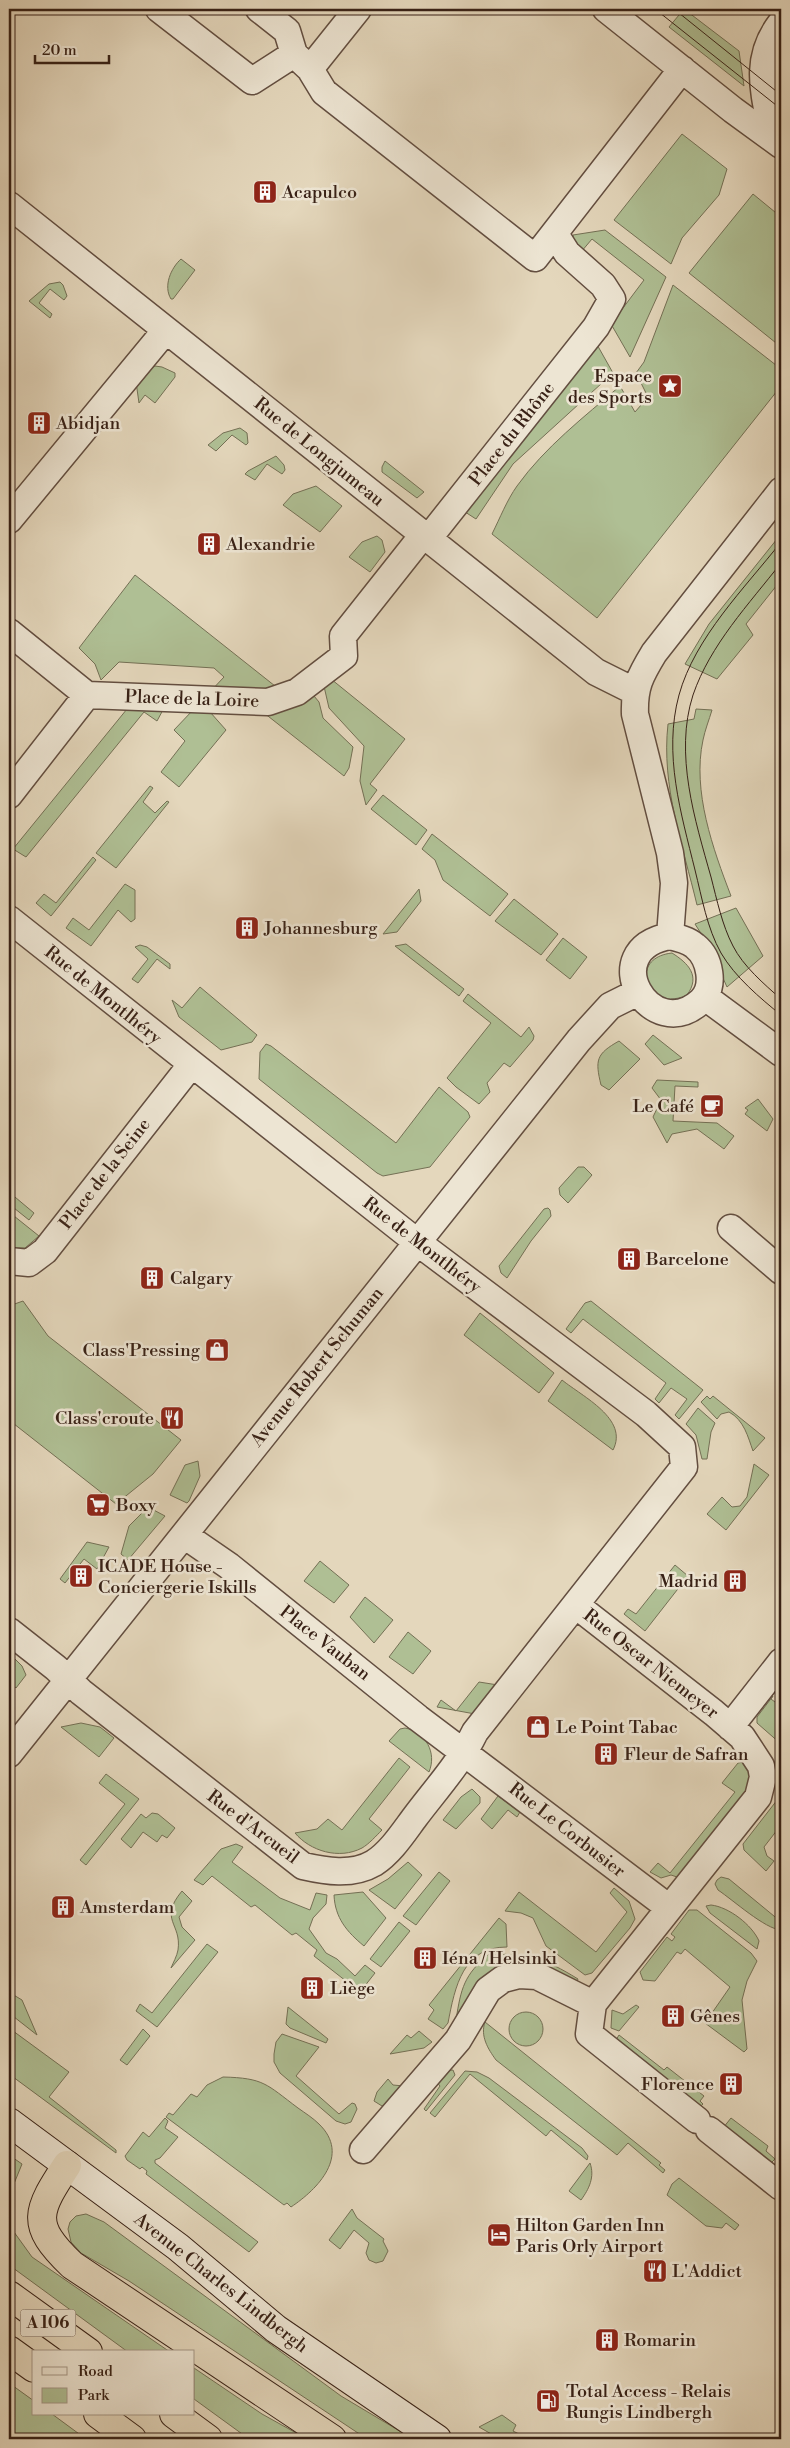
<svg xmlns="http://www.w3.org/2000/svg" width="790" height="2448" font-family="'Libre Bodoni',serif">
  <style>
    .green { fill: #afbf94; stroke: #747055 }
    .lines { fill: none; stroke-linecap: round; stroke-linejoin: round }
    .minor-casing { stroke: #634e40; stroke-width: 29 }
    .secondary-casing { stroke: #382116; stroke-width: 30 }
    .motorway-casing { stroke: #382116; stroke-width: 30 }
    .minor { stroke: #ede5d3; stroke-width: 26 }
    .secondary { stroke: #ede5d3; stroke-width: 28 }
    .motorway { stroke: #e4d7bc; stroke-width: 28 }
    .tram { stroke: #382116; stroke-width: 1 }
    .labels { text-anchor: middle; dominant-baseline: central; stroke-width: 5; stroke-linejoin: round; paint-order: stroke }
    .shield { fill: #ede5d3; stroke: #6e5c4f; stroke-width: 1 }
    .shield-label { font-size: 16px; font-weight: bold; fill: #382116 }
    .poi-label { font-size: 18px; fill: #382116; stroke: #ede5d3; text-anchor: start }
    .street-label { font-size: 18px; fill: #382116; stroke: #ede5d3 }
  </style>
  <rect width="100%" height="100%" fill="#e4d7bc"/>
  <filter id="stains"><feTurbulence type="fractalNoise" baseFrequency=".004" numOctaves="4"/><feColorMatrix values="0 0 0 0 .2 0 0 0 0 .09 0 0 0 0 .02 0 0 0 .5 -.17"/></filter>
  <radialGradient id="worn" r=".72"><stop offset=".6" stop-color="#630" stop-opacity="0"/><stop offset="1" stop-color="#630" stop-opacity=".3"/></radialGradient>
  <path class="green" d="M684,9L739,51L744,86L669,27Z
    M682,134L727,169L719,195L682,238L671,264L614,220Z
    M753,194L781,217V347L689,273Z
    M605,230L666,277L630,357L611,324L644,280L592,239L581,252L573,243V235Z
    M181,259L195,270L173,299H171C163,286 171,268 181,259Z
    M60,282L63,285L67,296L64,300L50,289L39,303L52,314L50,318L29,301L49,284Z
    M673,285L781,369V386L597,618L492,534C500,518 507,500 517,486C545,447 584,417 620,386L635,412L648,397L636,373L644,362Z
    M595,341L613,373L513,464L476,519L462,510Z
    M155,366L162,367L175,373V377L155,403L145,395L139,403L136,382L149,369Z
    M240,428L247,433L248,443L246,445L232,435L216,451L208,445L223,433Z
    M276,456L284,465L285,470L282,474L267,464L255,480L245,474L248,471Z
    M385,461L424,492L417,498L382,472V467Z
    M316,486L342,506L320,532L283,505L293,494Z
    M781,534V580L746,624L753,635L717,679L685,664L709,624Z
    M377,536L382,540L385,552L370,572L349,557L362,542Z
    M135,575L275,686L268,692L208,694L224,677L214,668L119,662L101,680L95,664L79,648Z
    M331,679L405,739L370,784L377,790L366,805L360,781L364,746L329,708L323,682Z
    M309,690L319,702L323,718L353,747L349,768L344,776L259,709Z
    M164,708L157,721L144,712L26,857L13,849L127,709Z
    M696,709L712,710C709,720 705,730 703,740C692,791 713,849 731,896L697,905C683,846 661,786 668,724L694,719Z
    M193,710L210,712L226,730L179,787L161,772L185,741L174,730Z
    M150,786L153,788L143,802L155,813L167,801L169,802L116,868L96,853Z
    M383,795L427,830L416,845L371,809Z
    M432,834L508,894L490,916L443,880L435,860L422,849Z
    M93,857L96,860L51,916L36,903L44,894L56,903Z
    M125,884L135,890V919L131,922L118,910L91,946L66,928L73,918L89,930Z
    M419,889L421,901L397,932L383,934Z
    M514,899L558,934L541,955L495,921Z
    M736,908L763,956L727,987L707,943L695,924Z
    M563,938L587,957L570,979L546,960Z
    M406,944L464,989L459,996L395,946Z
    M140,945L147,947L170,964V969L157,959L138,983L132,979L148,959L135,947Z
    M672,953C688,963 701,976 687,995C648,1014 626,958 672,953Z
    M200,987L257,1035L252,1042L221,1050L179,1017L172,1000L182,1008Z
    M468,994L521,1037L529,1027L534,1036L533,1040L510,1067L504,1063L487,1083L490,1092L479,1104L456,1087L447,1078L491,1023L463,1001Z
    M653,1035L682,1058L664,1065L645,1044Z
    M619,1041L640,1059L609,1090L601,1085C595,1060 596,1054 619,1041Z
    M266,1044L271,1046L396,1143L439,1087L468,1112L470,1117L430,1167L383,1176L377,1173L259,1079L260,1052Z
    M657,1080L698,1082V1087L675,1086L673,1121L717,1123L734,1136L724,1149L697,1129L672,1134L667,1143L653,1117L661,1100L652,1088Z
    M758,1099L773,1119L767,1131L745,1114L748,1110L745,1108Z
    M578,1167H584L592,1175L568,1203L560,1195L559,1188Z
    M9,1192L34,1213L29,1220L9,1204Z
    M548,1208L550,1210L551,1216L531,1241L507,1278L501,1273L499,1266L544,1209Z
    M9,1212L39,1236L25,1248H9Z
    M23,1301L48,1336L181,1440L153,1474L116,1504L9,1420V1306Z
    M591,1301L703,1390L679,1419L675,1415L687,1399L671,1388L659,1403L655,1399L666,1383L583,1319L571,1333L566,1329L585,1303Z
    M480,1313L554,1373L539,1393L464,1335Z
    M562,1380C583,1397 629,1419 613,1450L548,1401Z
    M707,1396L710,1399L713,1396L765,1438L753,1451C748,1437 744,1420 729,1412L721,1414L717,1419L701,1402Z
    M698,1408L715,1423L711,1432L707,1459H702L696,1435L686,1424Z
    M198,1461L200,1476L189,1501L187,1503L170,1495L185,1465Z
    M754,1464L769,1475L726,1530L707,1514L722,1497L732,1507L740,1506L747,1497Z
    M148,1507L165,1516L128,1560L121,1554L129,1526Z
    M87,1542L109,1547L97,1569L84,1559L65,1583L60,1579Z
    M320,1561L349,1585L334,1603L304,1581Z
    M675,1565L688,1576L645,1631L624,1614L628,1609L636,1614Z
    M365,1597L393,1620L374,1643L350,1617Z
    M408,1632L431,1651L413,1674L389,1657Z
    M9,1653L22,1666L26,1675L16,1688L9,1682Z
    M479,1682L498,1685L475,1714L437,1707L441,1700L456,1711Z
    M773,1696L771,1699L775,1702L781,1697V1744L757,1723V1717Z
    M81,1723L100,1727L114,1738L99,1757L61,1727Z
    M405,1728C426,1732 437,1753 429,1772L389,1741L400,1729Z
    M399,1758L410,1767L369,1819L382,1830C376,1836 369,1844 362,1848C339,1860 310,1851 295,1833L317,1829L328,1819L342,1830Z
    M744,1762L751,1774L747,1792L677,1877L671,1875L661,1878L650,1872L658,1863L670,1873L735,1792L722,1783L738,1763Z
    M106,1774L139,1799L86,1865L80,1860L125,1804L99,1783Z
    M472,1789L480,1797V1803L456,1829L443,1820L461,1797Z
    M781,1795V1825L764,1847L767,1856L774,1861L766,1871L744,1850L743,1844Z
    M498,1796L520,1812L517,1817L508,1810L492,1829L481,1819Z
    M152,1813L158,1814L175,1828L167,1838L162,1835L157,1842L143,1832L131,1848L121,1839L141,1814L146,1818Z
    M236,1844L243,1847L232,1862L280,1898L310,1910L316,1893L327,1895L326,1904L313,1918L309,1929L326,1953L337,1959L355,1976L365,1965L375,1973L360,1992L314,1956L317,1950L296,1933L292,1935L255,1905L251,1907L212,1876L203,1885L194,1880L221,1849Z
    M408,1862L422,1875L395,1909L369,1890L388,1879Z
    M439,1872L450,1881L416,1925L403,1916Z
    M721,1877L729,1879L780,1921L781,1920V1930C765,1929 733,1900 718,1890L715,1884L717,1880Z
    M614,1888L629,1901L635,1919L630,1928L592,1973L585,1975L546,1946L533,1918L521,1913L505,1911L519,1892L596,1952L627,1912L610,1893Z
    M182,1891L192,1901L179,1917L182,1927L195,1940L171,1968C173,1963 177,1956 178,1950C182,1923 158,1920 182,1891Z
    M363,1892L386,1918L364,1946C347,1932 335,1918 334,1895Z
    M711,1905C729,1907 752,1925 759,1941L757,1949L710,1913L706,1906Z
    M689,1910H697L751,1953L757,1961L747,1981L742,2000L747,2049L744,2052L705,2023L730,1987L685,1949L681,1954L677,1952L655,1981L643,1980L640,1972L667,1937L672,1941L675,1937L671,1934Z
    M499,1918L506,1924L507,1947C463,1947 455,1986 448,2023L443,2029L428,2019L434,2010L429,2005Z
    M399,1922L410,1931L381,1967L370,1959Z
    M207,1944L218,1952L157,2027L136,2011L140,2004L152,2013Z
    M489,1954C529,1954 544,1958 578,1979L575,1986L539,1966L456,2020C461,1988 464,1975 489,1954Z
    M12,1994L22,2000L37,2035L9,2013V1998Z
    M636,2005L639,2007L619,2031L611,2028L612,2010L623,2014Z
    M288,2007L328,2039L326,2043L290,2028L286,2024Z
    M509 2029a17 17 0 1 1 34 0a17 17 0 1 1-34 0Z
    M485,2022L661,2163L659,2165L665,2170L663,2173L628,2143L617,2155L496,2060C488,2049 480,2036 485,2022Z
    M9,2028L69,2072L49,2097L116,2150V2153L9,2074Z
    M143,2029L150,2036L127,2065L120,2060Z
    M419,2031L432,2042L424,2048L390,2054L407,2035L411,2038Z
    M282,2034L319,2047L296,2076L339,2114L352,2103L355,2104L357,2109L351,2122L345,2124L336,2121L280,2073L274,2062V2054L276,2042Z
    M619,2035L664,2070L667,2067L704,2096L700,2101L703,2104L700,2107L616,2040Z
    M453,2070L455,2075L426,2111L424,2109L440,2086L435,2080L445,2071Z
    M465,2071L477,2072L489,2078L582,2148L588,2156L587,2160L551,2130L546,2136L470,2074L435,2117L430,2113Z
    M223,2077C264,2078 266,2084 298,2108C305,2113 313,2118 319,2124C351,2155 318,2189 291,2207L287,2203L284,2205L166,2117L169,2113L173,2115L191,2094L197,2097L207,2085Z
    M388,2079L393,2085L404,2086L389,2105L382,2106L374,2101L377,2092Z
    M165,2118L168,2121L165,2128L178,2137L160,2158L155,2160V2163L258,2242L249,2252L146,2174L147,2171L142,2167L140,2169L127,2160L125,2156L143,2132L149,2137Z
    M731,2118L768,2146L766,2151L775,2159L769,2165L723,2128Z
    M9,2155L22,2164L9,2196Z
    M590,2163C595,2177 589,2189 581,2200L569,2191Z
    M679,2178L739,2225L735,2230L726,2223L722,2228L706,2226L667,2195L672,2184Z
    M9,2207L14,2232L32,2257L170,2352H128L9,2265Z
    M352,2209L357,2218L384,2239L383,2241L388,2251L383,2261L376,2263L369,2260L366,2253L369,2243L354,2230L340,2249L329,2240Z
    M86,2214L104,2222L341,2396L413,2439H367L129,2281L81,2253L71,2242L68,2229L70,2222L76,2216Z
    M194,2368L262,2414L307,2439H249L194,2399Z
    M9,2383L34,2401V2414H52L86,2439H9Z
    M502,2415L516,2425L513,2431L529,2439H500L479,2427Z"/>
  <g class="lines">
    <defs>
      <path id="minor" d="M159,9L252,81L294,54L287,31L259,9
        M606,9L733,110L781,145
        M294,54L310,69L324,92L535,258L682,69
        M310,69L358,9
        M773,138C765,96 752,60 781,23
        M9,205L596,672L634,691
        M9,520L166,330
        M428,539L596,327L612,299L603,285L567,253L555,234
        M9,632L87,695L268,702L297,692L344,656L343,636L423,535
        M9,795L87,695
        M9,919L417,1242L646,1414L682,1447L684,1467L475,1732C460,1763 436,1789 415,1817C403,1833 391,1852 374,1863C352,1876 325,1871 303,1866L81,1692L56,1668L9,1631
        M670,936L674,883L670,853L635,714C634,687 640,676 654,653L781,491
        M670,936C679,938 688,940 695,946C710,958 716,987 701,1001C651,1047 594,950 670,936Z
        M705,997L781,1053
        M731,1228L781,1271
        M9,1261L29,1263L45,1251L191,1065
        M184,1535L229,1566L418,1718L668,1907
        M577,1606L714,1713L742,1737L761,1766L763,1777L758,1797L593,2004
        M730,1727L781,1662
        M9,1754L579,1040L610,1006L638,992
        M593,2004L589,2034L697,2120
        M709,2130L781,2187
        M363,2150L458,2040L488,1990L503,1979L519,1975L537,1976L593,2004"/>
      <path id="secondary" d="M9,2122L178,2247L276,2329L437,2439"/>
      <path id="motorway" d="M67,2165C37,2211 29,2224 72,2265L332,2439
        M9,2295L88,2352
        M9,2350L34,2368
        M98,2414L132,2439
        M174,2414L208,2439"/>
    </defs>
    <use href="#minor" class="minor-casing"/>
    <use href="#secondary" class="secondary-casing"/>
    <use href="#motorway" class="motorway-casing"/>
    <use href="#minor" class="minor"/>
    <use href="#secondary" class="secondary"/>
    <use href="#motorway" class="motorway"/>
    <path class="tram" d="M655,9L781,109
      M674,9L781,95
      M781,542C745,588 695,637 679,695C663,754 681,813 695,870C702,898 707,928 721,953C735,977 760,998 781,1015
      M781,563C749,604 710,645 693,695C674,754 695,820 711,877C717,900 722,925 733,946C743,966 764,984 781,999"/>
  </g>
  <defs>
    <symbol id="building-square" viewBox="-11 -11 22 22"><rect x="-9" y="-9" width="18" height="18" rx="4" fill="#8f2418" stroke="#ede5d3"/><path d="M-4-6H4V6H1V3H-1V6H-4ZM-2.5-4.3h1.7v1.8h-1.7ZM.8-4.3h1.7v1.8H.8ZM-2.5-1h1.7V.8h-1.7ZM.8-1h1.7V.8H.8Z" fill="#fff"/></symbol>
    <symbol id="sight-square" viewBox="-11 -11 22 22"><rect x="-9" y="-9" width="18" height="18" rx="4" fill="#8f2418" stroke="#ede5d3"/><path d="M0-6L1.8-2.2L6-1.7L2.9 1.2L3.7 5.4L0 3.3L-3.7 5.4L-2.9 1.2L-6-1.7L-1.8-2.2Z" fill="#fff"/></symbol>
    <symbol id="cafe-square" viewBox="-11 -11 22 22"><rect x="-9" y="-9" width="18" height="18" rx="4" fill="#8f2418" stroke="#ede5d3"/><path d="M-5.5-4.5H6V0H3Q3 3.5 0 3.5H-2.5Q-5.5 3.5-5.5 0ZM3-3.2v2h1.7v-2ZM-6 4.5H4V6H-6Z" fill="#fff"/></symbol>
    <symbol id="shop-square" viewBox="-11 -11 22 22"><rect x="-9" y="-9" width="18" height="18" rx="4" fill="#8f2418" stroke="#ede5d3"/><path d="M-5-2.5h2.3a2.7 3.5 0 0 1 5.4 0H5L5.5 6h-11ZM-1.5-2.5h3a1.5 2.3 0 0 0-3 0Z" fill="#fff"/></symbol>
    <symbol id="restaurant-square" viewBox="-11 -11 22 22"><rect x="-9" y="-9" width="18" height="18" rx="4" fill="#8f2418" stroke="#ede5d3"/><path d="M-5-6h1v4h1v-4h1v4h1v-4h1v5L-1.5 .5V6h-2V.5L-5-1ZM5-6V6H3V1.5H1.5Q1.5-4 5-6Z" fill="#fff"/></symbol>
    <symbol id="supermarket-square" viewBox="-11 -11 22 22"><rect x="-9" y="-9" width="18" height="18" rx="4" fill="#8f2418" stroke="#ede5d3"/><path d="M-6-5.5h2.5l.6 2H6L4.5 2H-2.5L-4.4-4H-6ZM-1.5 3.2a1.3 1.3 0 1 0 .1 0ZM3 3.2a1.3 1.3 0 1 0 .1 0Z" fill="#fff"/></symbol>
    <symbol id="hotel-square" viewBox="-11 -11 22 22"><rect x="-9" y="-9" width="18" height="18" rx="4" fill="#8f2418" stroke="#ede5d3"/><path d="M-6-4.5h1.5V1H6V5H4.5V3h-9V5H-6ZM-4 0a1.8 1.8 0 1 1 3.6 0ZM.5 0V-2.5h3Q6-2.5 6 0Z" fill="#fff"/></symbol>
    <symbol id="fuel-square" viewBox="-11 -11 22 22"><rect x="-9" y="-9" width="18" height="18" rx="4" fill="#8f2418" stroke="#ede5d3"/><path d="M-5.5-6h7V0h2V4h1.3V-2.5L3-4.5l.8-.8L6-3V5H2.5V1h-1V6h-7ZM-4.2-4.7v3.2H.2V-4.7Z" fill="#fff"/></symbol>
  </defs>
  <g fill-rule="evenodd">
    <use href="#building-square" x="251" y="178" width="28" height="28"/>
    <use href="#sight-square" x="656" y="372" width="28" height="28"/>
    <use href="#building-square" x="25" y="409" width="28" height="28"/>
    <use href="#building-square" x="195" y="530" width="28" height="28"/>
    <use href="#building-square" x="233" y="914" width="28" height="28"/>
    <use href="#cafe-square" x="698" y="1092" width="28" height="28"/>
    <use href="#building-square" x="615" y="1245" width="28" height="28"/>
    <use href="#building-square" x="138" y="1264" width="28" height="28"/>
    <use href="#shop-square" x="203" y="1336" width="28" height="28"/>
    <use href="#restaurant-square" x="158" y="1404" width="28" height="28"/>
    <use href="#supermarket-square" x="84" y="1491" width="28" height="28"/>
    <use href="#building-square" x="67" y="1562" width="28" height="28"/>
    <use href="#building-square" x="721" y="1567" width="28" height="28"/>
    <use href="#shop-square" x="524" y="1713" width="28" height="28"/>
    <use href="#building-square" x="592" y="1740" width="28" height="28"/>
    <use href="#building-square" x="49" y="1893" width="28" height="28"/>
    <use href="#building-square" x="411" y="1944" width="28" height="28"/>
    <use href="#building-square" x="298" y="1974" width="28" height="28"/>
    <use href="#building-square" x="659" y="2002" width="28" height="28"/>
    <use href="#building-square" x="717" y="2070" width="28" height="28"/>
    <use href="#hotel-square" x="485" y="2221" width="28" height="28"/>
    <use href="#restaurant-square" x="641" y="2257" width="28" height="28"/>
    <use href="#building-square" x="593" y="2326" width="28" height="28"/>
    <use href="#fuel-square" x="534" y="2387" width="28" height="28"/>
  </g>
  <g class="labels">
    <rect class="shield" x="20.5" y="2309.5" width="55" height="27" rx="4"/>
    <g class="shield-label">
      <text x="48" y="2323">A 106</text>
    </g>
    <g class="poi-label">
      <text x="282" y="192">Acapulco</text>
      <text x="652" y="376" text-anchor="end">Espace<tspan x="652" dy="21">des Sports</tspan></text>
      <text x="56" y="423">Abidjan</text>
      <text x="226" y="544">Alexandrie</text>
      <text x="264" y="928">Johannesburg</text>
      <text x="694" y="1106" text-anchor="end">Le Café</text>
      <text x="646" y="1259">Barcelone</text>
      <text x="170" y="1278">Calgary</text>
      <text x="200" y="1350" text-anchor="end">Class'Pressing</text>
      <text x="154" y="1418" text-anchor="end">Class'croute</text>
      <text x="116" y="1505">Boxy</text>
      <text x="98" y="1566">ICADE House -<tspan x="98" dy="21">Conciergerie Iskills</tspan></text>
      <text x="718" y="1581" text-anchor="end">Madrid</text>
      <text x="556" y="1727">Le Point Tabac</text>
      <text x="624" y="1754">Fleur de Safran</text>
      <text x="80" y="1907">Amsterdam</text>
      <text x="442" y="1958">Iéna / Helsinki</text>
      <text x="330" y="1988">Liège</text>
      <text x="690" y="2016">Gênes</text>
      <text x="714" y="2084" text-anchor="end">Florence</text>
      <text x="516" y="2225">Hilton Garden Inn<tspan x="516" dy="21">Paris Orly Airport</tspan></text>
      <text x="672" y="2271">L'Addict</text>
      <text x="624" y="2340">Romarin</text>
      <text x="566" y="2391">Total Access - Relais<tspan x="566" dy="21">Rungis Lindbergh</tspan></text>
    </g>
    <g class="street-label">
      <text transform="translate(512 434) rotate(-52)">Place du Rhône</text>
      <text transform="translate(319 452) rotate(39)">Rue de Longjumeau</text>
      <text transform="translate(192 699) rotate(2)">Place de la Loire</text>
      <text transform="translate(103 995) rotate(39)">Rue de Montlhéry</text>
      <text transform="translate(105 1174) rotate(-52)">Place de la Seine</text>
      <text transform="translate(422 1245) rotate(38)">Rue de Montlhéry</text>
      <text transform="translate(317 1367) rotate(-51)">Avenue Robert Schuman</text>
      <text transform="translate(325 1643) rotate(38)">Place Vauban</text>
      <text transform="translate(651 1664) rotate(38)">Rue Oscar Niemeyer</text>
      <text transform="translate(253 1827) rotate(37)">Rue d'Arcueil</text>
      <text transform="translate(567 1830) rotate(38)">Rue Le Corbusier</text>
      <text transform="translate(221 2283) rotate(38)">Avenue Charles Lindbergh</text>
    </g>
  </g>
  <rect width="790" height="2448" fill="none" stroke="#e4d7bc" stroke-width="30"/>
  <rect x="10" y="10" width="770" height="2428" fill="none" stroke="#382116" stroke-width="2.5"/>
  <rect x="15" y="15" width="760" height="2418" fill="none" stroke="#382116"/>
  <rect x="32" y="2350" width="162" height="65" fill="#ede5d3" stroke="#a59787"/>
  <rect x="42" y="2367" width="25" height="8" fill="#ede5d3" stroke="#a59787"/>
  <text x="78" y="2376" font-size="15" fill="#382116">Road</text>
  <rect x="42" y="2388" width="25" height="15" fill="#afbf94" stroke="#a59787"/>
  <text x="78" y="2400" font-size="15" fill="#382116">Park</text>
  <path d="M35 55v8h74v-8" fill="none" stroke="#382116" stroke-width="2.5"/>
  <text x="42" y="55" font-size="15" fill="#382116" stroke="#ede5d3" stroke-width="4" paint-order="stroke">20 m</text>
  <rect width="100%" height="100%" filter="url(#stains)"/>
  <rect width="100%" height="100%" fill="url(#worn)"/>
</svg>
